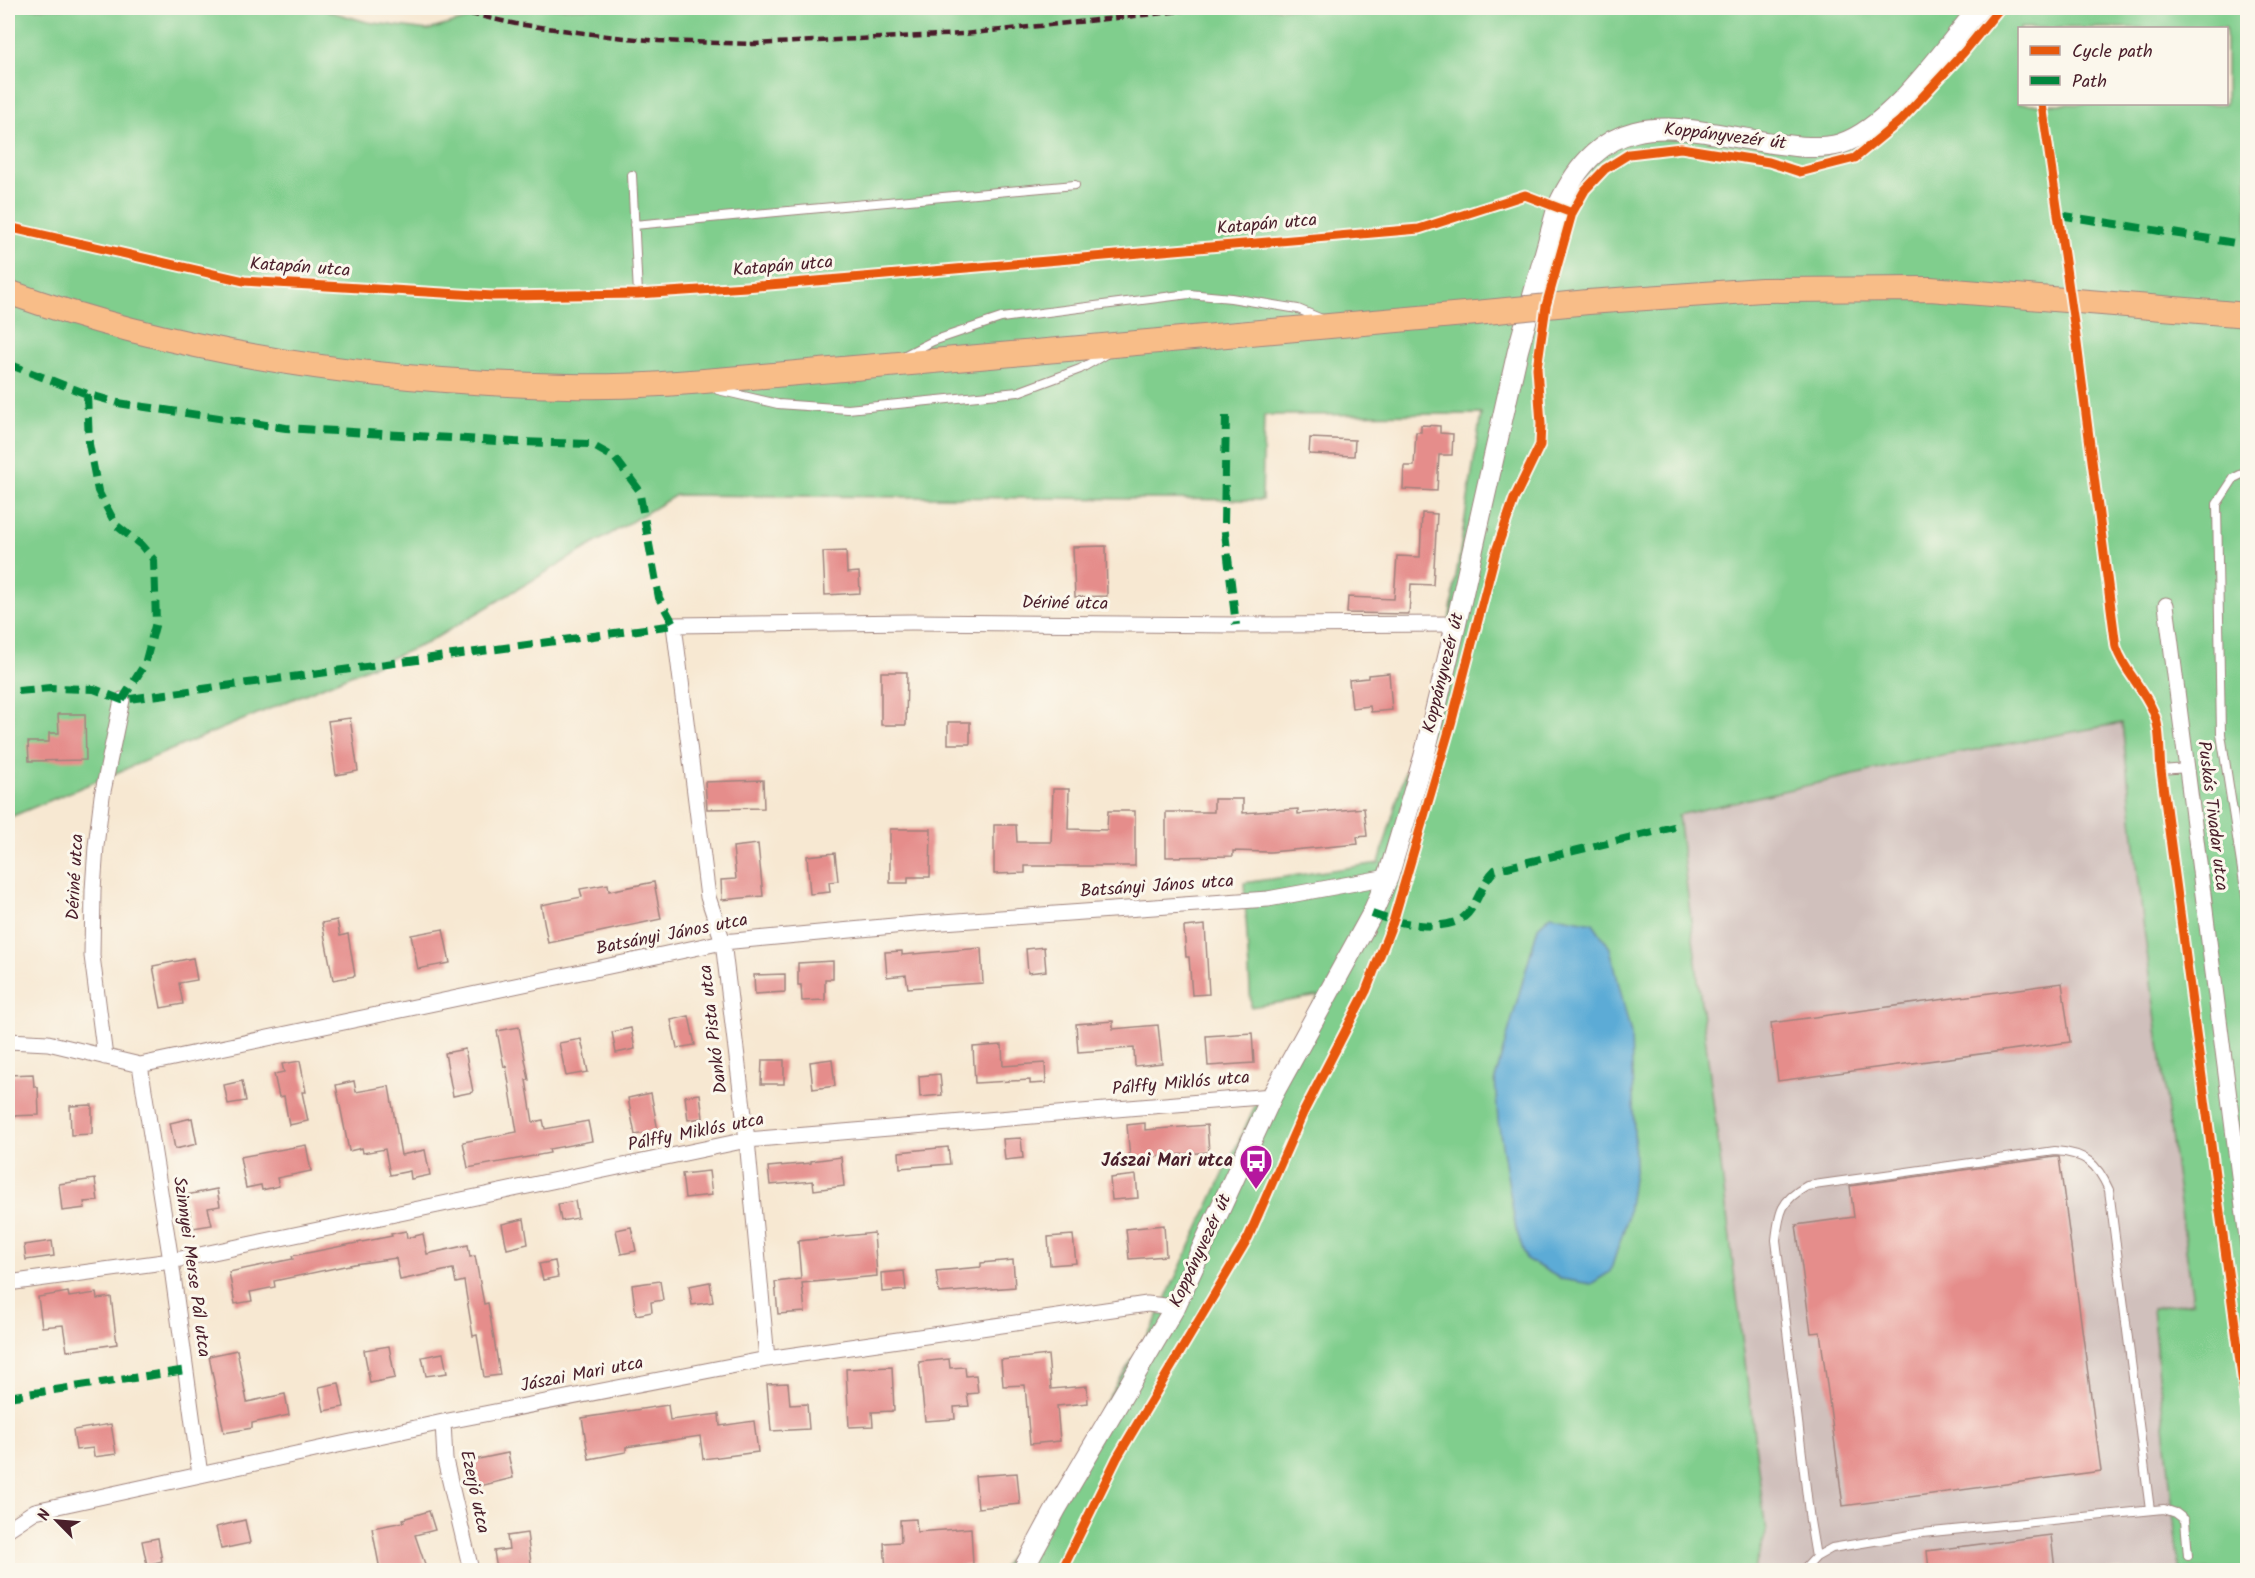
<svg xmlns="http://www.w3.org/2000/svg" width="2255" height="1578" font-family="Kalam,sans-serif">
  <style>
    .industrial { fill: #d0c0bc }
    .green { fill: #80ce8d; stroke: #65765c; stroke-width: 1.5; fill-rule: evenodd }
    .water { fill: #5cabd6; stroke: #536580; stroke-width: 1.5 }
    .building { fill: #e58d8b }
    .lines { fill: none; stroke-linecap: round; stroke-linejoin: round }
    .service-casing { stroke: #a0847e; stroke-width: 10 }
    .minor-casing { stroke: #a0847e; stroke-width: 17 }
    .tertiary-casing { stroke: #a0847e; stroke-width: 22 }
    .primary-casing { stroke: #a0847e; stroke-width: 26 }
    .service { stroke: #fff; stroke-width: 8 }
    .minor { stroke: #fff; stroke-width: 15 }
    .tertiary { stroke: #fff; stroke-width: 20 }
    .primary { stroke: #f8bd88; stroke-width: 24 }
    .rail { stroke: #4a1f2b; stroke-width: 4.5; stroke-dasharray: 9 4.5; stroke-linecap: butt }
    .primary-bridge-casing { stroke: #a0847e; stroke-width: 26; stroke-linecap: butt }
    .primary-bridge { stroke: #f8bd88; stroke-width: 24 }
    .quiet { stroke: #00873e; stroke-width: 8; stroke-dasharray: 15 8; stroke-linecap: butt }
    .cycleway-casing { stroke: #fbf7ec; stroke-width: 13 }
    .cycleway { stroke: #e8590c; stroke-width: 9 }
    .labels { text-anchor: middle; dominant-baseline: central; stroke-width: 6; stroke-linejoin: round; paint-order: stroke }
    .street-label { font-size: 18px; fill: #4a1f2b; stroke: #fbf7ec }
    .poi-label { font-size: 18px; font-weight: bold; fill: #4a1f2b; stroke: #fbf7ec; text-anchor: end }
  </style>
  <rect width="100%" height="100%" fill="#fbf7ec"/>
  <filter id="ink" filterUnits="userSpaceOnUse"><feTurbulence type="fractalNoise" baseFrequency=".0167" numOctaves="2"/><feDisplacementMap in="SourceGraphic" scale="12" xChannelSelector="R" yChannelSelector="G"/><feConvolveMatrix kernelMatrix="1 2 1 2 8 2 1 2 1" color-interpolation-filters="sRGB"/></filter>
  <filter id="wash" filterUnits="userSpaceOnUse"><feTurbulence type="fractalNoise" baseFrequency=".008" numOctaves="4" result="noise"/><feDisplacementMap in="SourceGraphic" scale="24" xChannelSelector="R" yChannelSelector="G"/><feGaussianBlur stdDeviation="1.35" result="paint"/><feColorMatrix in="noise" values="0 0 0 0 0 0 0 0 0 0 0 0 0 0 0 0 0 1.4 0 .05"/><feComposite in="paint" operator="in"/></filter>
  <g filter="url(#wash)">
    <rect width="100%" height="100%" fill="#f7e8d2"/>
    <path class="industrial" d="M2122,723L2143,922L2193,1303L2152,1308L2179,1570H1754L1766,1532L1678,815L1915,761Z"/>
    <path class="green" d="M8,8H318L367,22L428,30L508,8H2247V1570H2179L2152,1308L2193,1302L2143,922L2122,723L1915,761L1678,815L1766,1533L1754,1570H1001L1153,1326L1267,1080L1319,996L1251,1007L1244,883L1379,863L1405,772L1414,769L1445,648L1481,414L1264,415L1262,500L676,495L427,643L8,818ZM2020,28H2226V104H2020Z"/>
    <path class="water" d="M1551,915L1593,923L1610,948L1631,1034L1635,1165L1627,1220L1610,1272L1591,1284L1561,1279L1526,1259L1516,1229L1498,1121L1495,1079L1538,927Z"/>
    <g id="blocks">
      <path class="building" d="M1421,425L1440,426V433L1453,434L1452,455H1439L1437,491L1403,489L1404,466H1414L1416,432H1421Z
        M1310,438L1355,440L1354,456L1309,454Z
        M1422,513L1437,514L1433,585L1411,584L1409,614L1347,613L1348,597L1394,599L1397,556L1420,557Z
        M1106,546L1107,596L1075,597L1073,547Z
        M846,551L847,573L859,572L860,593L825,595L823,552Z
        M881,672H907L906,725H881Z
        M1389,673L1392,710L1371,712L1370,706L1352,708L1349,680L1368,678V675Z
        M58,714H85L86,760L29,761L28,742H49V733H59Z
        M350,718L358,771L336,775L328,721Z
        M948,722H970V744H948Z
        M763,780L764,808L707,809L705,782Z
        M1053,789H1069L1068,829L1107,830L1108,811H1135V866H1025V873L994,874V825H1016L1017,842H1051Z
        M1214,799H1243V813L1298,809V814L1364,808L1367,836L1357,837L1358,844L1270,852L1233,851V856L1166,857V812H1214Z
        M890,829H931L930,877H908V883H890Z
        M758,844L763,896L722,900L721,880L736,879L733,847Z
        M835,853L838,881L829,882L830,892L810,894L807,856Z
        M654,882L661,919L548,943L541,905L582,897L580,889L608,884L609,891Z
        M337,920L340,936L348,934L355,976L333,980L322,923Z
        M1205,925L1209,994L1192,995L1189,957H1186L1184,927Z
        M443,929L450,963L418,969L411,935Z
        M1044,947L1046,971L1028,973L1026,949Z
        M981,948L983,983L908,988L906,975L887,977L885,952L902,951V955Z
        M193,958L197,980L179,983L183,1004L161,1008L153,966Z
        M833,961V979H825V1000L802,1001L801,985H798V963Z
        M785,974V992L755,994L754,975Z
        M2062,983L2070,1042L1778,1081L1771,1023Z
        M689,1016L695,1045L677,1048L671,1020Z
        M1113,1021V1029L1158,1025L1162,1063L1135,1066L1134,1048L1078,1052L1076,1024Z
        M519,1027L529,1080H526L533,1122L543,1120L545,1129L588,1121L592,1141L549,1149L550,1153L468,1168L463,1142L517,1132L506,1066L504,1067L497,1031Z
        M631,1028L635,1049L616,1053L612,1032Z
        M1252,1033L1254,1063L1208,1066L1206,1036Z
        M581,1039L588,1072L566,1076L559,1043Z
        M1002,1045L1003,1066L1045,1063L1046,1083L1030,1084V1080L975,1083L973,1047Z
        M465,1049L473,1092L453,1096L445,1053Z
        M832,1059L835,1086L813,1089L810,1062Z
        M762,1060H784V1084H761Z
        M300,1061L306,1092H302L308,1121L289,1125L284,1096L279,1097L274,1074L284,1072L282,1064Z
        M33,1074L34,1087H38L39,1115L8,1116V1075Z
        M940,1074L942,1095L920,1097L919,1076Z
        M242,1081L246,1101L228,1104L224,1085Z
        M354,1081L356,1092L389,1086L401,1155L425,1150L430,1175L411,1179L410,1171L390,1175L385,1149L363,1153L362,1148L349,1151L336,1085Z
        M651,1093L658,1131L635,1135L628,1098Z
        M700,1094L703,1118L688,1120L685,1096Z
        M92,1105V1134L71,1135L70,1106Z
        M192,1118L197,1144L175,1149L170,1123Z
        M1145,1123V1130L1207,1125L1209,1152L1130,1159L1127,1125Z
        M1021,1138L1023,1158L1005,1160L1003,1139Z
        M306,1145L311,1171L277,1178L279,1186L262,1190L261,1185L246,1188L240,1157Z
        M948,1147L950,1164L900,1168L899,1152Z
        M841,1157L844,1186L814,1190L813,1181L770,1185L768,1167L811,1163V1161Z
        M2055,1157H2059L2101,1471L1843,1506L1820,1332L1811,1333L1796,1225L1854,1217L1850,1186Z
        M709,1171L712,1195L685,1198L682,1174Z
        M1136,1175L1138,1198L1112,1200L1110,1178Z
        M95,1179L98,1201L84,1202L85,1208L62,1211L59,1184Z
        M217,1189L220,1206L208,1208L212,1225L193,1228L186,1195Z
        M575,1201L578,1218L561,1221L558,1204Z
        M524,1219L528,1244L507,1249L502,1224Z
        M1164,1225L1166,1256L1129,1259L1126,1229Z
        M631,1227L636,1251L621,1254L616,1230Z
        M406,1231L407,1238L423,1234L427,1254L468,1245L470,1257L475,1256L484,1304L488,1303L500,1375L484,1377L477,1335L473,1336L464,1281L456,1283L453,1269L400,1280L396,1258L354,1264L274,1281L275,1287L250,1292L252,1301L235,1304L229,1272L293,1259L292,1256L392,1236L391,1234Z
        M874,1233L877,1276L802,1283L805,1312L778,1314L775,1282L801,1279L798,1241Z
        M1073,1235L1076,1263L1050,1265L1048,1237Z
        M52,1241L54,1256L26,1260L24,1245Z
        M1013,1260L1015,1287L939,1293L936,1271L981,1267V1263Z
        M555,1261L558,1277L543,1280L539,1264Z
        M904,1271L906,1290L882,1292L881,1273Z
        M660,1281L663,1300L651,1302L652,1312L636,1315L632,1285Z
        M710,1282L713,1302L692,1305L689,1286Z
        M68,1292L69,1297L96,1293L97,1299L111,1297L117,1344L67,1351L63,1325L42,1327L38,1297Z
        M389,1346L395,1378L370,1383L364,1350Z
        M237,1350L247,1402L285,1394L289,1415L252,1423V1428L224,1433L209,1356Z
        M443,1353L447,1373L426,1376L422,1357Z
        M1048,1355L1051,1389L1087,1386L1088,1403L1057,1406L1060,1441L1030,1444L1025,1385L1003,1386L1001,1360Z
        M949,1359L950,1368L965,1367L966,1376L976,1375L978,1393L967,1394L969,1406L954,1407L955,1419L925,1421L919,1362Z
        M892,1367L894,1411L872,1412L873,1426L849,1427L846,1369Z
        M339,1383L344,1407L324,1411L319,1387Z
        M788,1383L790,1405L807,1404L809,1429L771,1431L767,1384Z
        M668,1405L670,1420L719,1414L720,1426L754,1421L758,1452L703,1459L700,1436L626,1447V1452L589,1459L582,1418Z
        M111,1424L116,1454L94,1457L93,1448L76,1450L73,1430Z
        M508,1453L513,1478L475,1487L469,1461Z
        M1017,1473L1020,1504L978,1508L975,1476Z
        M429,1511L435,1530L415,1535L427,1570H380L372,1528L404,1522L403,1519Z
        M916,1519L917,1532L971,1528L973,1565L886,1570L884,1543L901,1542L900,1520Z
        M245,1520L250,1543L221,1549L216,1527Z
        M527,1533L532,1570H497L494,1551L509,1549L507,1536Z
        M2051,1535L2055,1570H1929L1927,1551Z
        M158,1538L162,1561L147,1565L142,1541Z"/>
    </g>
  </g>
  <g filter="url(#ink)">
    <use href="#blocks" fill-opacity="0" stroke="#a0847e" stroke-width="1.5"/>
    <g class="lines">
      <defs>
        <path id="service" d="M632,175L638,294
          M634,225L1075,185
          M905,355L933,341L1001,318L1189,294L1231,298L1298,309L1322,319
          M718,390L778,404L848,409L1018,392L1080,369L1106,354
          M2248,471L2234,478L2217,504L2221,734L2248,909
          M2161,770L2187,768
          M1816,1557L1810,1521L1776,1240C1779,1212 1781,1200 1807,1186L2055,1151C2085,1153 2097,1163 2109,1190L2150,1510
          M1804,1570L1816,1557L1832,1548L1922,1533L2164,1509L2176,1513L2185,1520L2188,1556"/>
        <path id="minor" d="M2166,605L2248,1246
          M8,1041L48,1043L140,1065L723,942L915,924L1268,899L1388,877
          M105,1057L92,956L93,890L96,846L102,796L122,700
          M140,1065L171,1261L200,1475
          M8,1283L171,1261L747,1140L1272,1096
          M767,1359L747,1140L723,942L708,897L674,625L912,622L1236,625L1456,624
          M443,1422L445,1460L471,1570
          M8,1529L35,1511L443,1422L767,1359L1147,1304L1175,1307"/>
        <path id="tertiary" d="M1023,1570L1056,1509L1175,1307L1272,1096L1372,914L1388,877L1424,757L1456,624L1518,350L1558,206C1608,100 1677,129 1772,143C1794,146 1819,150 1840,144C1892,127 1945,48 1979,8"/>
        <path id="primary" d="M8,292C187,356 379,382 568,386C641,388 714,380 786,374L1476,313
          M1588,302L1762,290L1930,289L2248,315"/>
      </defs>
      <use href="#service" class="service-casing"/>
      <use href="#minor" class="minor-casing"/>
      <use href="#tertiary" class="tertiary-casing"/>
      <use href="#primary" class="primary-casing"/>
      <use href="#service" class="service"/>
      <use href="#minor" class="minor"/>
      <use href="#tertiary" class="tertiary"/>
      <use href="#primary" class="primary"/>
      <path class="rail" d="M443,8L516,24L615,37L659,41L753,44L963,34L1211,8"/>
      <defs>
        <path id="primary-bridge" d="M1476,313L1588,302"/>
      </defs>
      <use href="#primary-bridge" class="primary-bridge-casing"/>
      <use href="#primary-bridge" class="primary-bridge"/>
      <path class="quiet" d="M2059,215L2248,245
        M8,364L87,394L118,403L286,428L515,442L590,444L615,458L639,490L659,598L674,625L122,700L94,689L50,688L8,692
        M87,394L89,444L98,491L116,525L141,545L154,560L156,622L145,664L122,700
        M1226,416L1224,524L1236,625
        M1372,914C1394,922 1443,934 1464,917C1477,907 1481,883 1495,870L1674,827
        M8,1397L186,1370"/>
      <defs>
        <path id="cycleway" d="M2042,104L2077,344L2116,647C2125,673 2143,687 2153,711C2161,728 2159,751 2161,770L2248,1422
          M8,227L244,281L493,296L638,294L746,287L1419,229L1525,195L1572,213
          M1062,1570L1117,1458L1248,1238L1303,1113L1366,991L1393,922L1451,724L1496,551L1514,499L1540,445L1541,424L1537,368L1546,306L1572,213L1585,190L1605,169L1629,154L1681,148L1769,162L1800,172L1855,158L1900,121L1964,52L2000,8"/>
      </defs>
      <use href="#cycleway" class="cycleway-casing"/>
      <use href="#cycleway" class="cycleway"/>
    </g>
  </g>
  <defs>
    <symbol id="bus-pin" viewBox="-11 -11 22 30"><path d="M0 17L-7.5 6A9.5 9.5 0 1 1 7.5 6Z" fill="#b5179e" stroke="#fbf7ec"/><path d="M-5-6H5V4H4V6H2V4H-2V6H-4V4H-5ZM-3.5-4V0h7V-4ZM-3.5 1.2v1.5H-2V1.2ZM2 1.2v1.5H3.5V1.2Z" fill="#fff"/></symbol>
  </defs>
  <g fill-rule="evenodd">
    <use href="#bus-pin" x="1237" y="1142" width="38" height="52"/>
  </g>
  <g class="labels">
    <g class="street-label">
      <text transform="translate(1725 137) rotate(7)">Koppányvezér út</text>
      <text transform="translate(1267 225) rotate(-5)">Katapán utca</text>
      <text transform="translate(783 267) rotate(-5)">Katapán utca</text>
      <text transform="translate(300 268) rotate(4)">Katapán utca</text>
      <text transform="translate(1065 604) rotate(1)">Dériné utca</text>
      <text transform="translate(1444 673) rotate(-76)">Koppányvezér út</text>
      <text transform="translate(2212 816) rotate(83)">Puskás Tivadar utca</text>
      <text transform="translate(76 877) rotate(-87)">Dériné utca</text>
      <text transform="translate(1157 887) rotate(-4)">Batsányi János utca</text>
      <text transform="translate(672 935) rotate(-11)">Batsányi János utca</text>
      <text transform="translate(714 1029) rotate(-97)">Dankó Pista utca</text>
      <text transform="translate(1181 1084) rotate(-5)">Pálffy Miklós utca</text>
      <text transform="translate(696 1133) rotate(-11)">Pálffy Miklós utca</text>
      <text transform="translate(1201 1251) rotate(-65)">Koppányvezér út</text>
      <text transform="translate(191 1267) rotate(82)">Szinnyei Merse Pál utca</text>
      <text transform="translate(582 1375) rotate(-11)">Jászai Mari utca</text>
      <text transform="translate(474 1492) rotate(78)">Ezerjó utca</text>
    </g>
    <g class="poi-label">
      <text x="1233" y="1161">Jászai Mari utca</text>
    </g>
  </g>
  <rect width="2255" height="1578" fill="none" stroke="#fbf7ec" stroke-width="30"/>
  <rect x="2018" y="27" width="210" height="78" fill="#fbf7ec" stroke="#b4a19f" stroke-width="1.5"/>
  <rect x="2030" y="46" width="30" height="9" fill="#e8590c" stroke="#b4a19f" stroke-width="1.5"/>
  <text x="2072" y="57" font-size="18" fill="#4a1f2b">Cycle path</text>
  <rect x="2030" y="76" width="30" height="9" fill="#00873e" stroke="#b4a19f" stroke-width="1.5"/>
  <text x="2072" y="87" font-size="18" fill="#4a1f2b">Path</text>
  <g transform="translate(57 1521) rotate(295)" stroke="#fbf7ec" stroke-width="4.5" paint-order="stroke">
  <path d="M0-4.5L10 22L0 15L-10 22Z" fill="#4a1f2b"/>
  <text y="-9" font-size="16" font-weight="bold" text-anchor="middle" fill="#4a1f2b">N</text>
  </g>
</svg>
